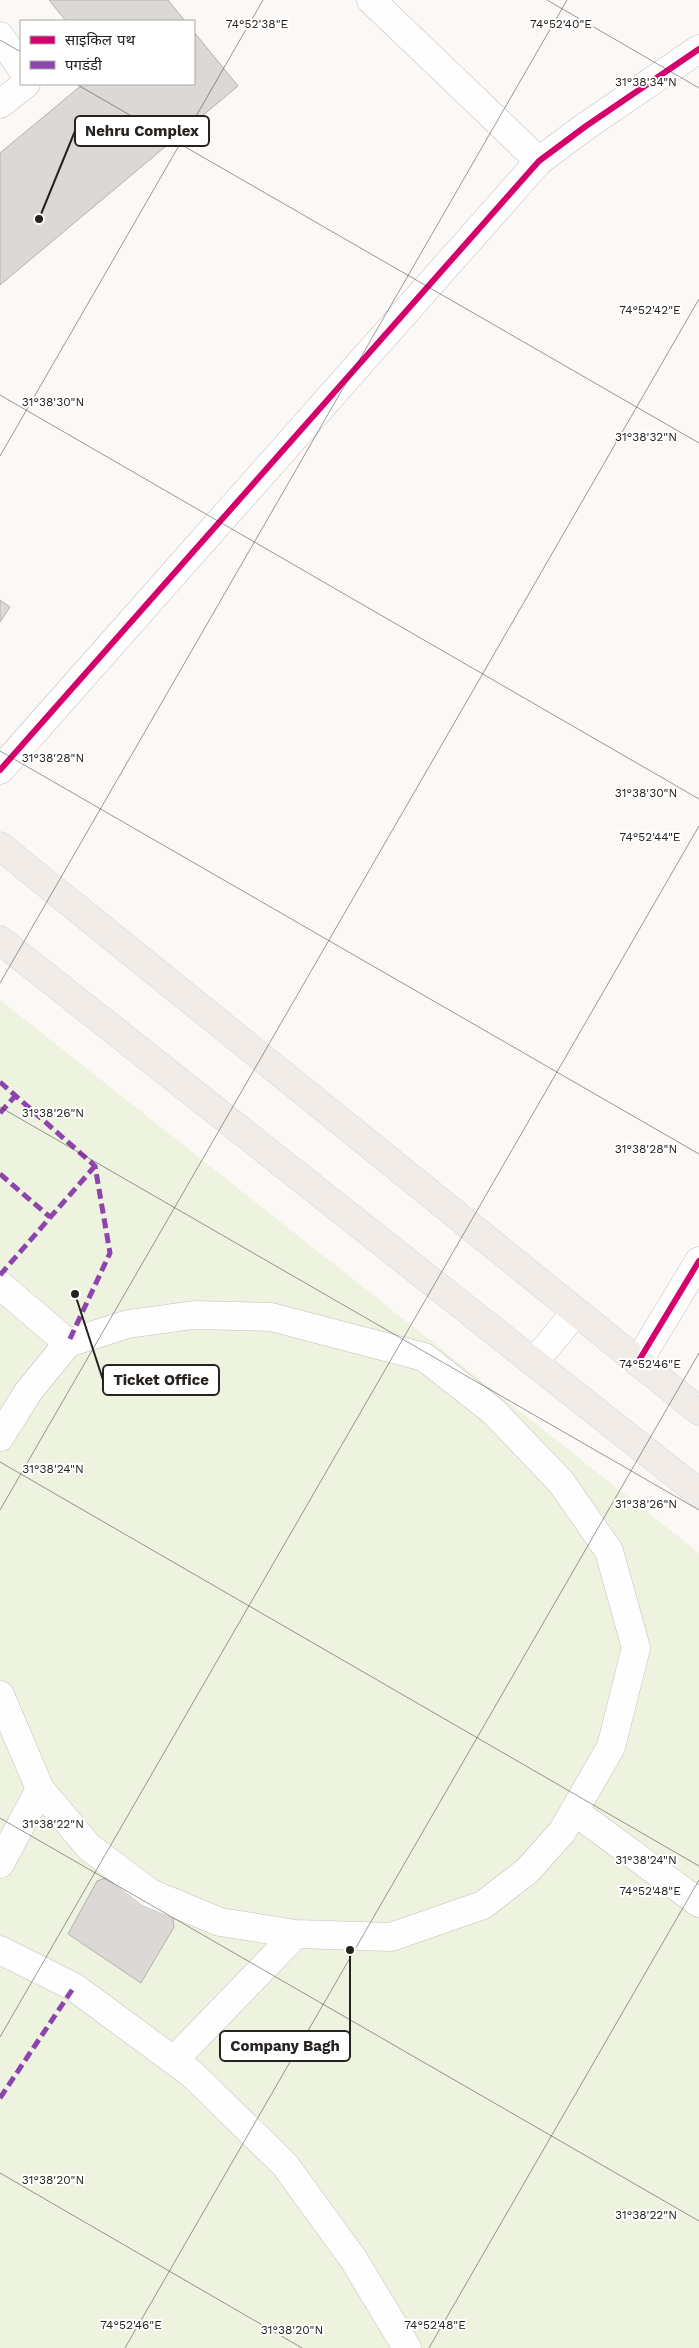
<svg xmlns="http://www.w3.org/2000/svg" width="699" height="2348" font-family="'Work Sans','Noto Sans Devanagari',sans-serif">
  <style>
    .green { fill: #edf3df }
    .building { fill: #dcd8d5; stroke: #b5b1af }
    .lines { fill: none; stroke-linecap: round; stroke-linejoin: round }
    .minor-casing { stroke: #c3c0bd; stroke-width: 29 }
    .major-casing { stroke: #d6d5d3; stroke-width: 29 }
    .minor { stroke: #fefefe; stroke-width: 28 }
    .major { stroke: #f1ece7; stroke-width: 28 }
    .quiet { stroke: #8e44ad; stroke-width: 5; stroke-dasharray: 10 5; stroke-linecap: butt }
    .cycleway-casing { stroke: #fff; stroke-width: 9 }
    .cycleway { stroke: #d6006c; stroke-width: 6 }
    .ticks { fill: none; stroke: #26221f; stroke-width: 1; stroke-opacity: 0.45 }
    .ticks-label { font-size: 12px; text-anchor: middle; fill: #26221f; stroke: #fff; stroke-width: 4; stroke-linejoin: round; paint-order: stroke }
    .leader { fill: none; stroke: #26221f; stroke-width: 2 }
    .callout-dot { fill: #26221f; stroke: #fff; stroke-width: 2 }
    .callout { fill: #fff; stroke: #26221f; stroke-width: 2 }
    .callout-label { font-size: 15px; text-anchor: middle; font-weight: bold; fill: #26221f }
  </style>
  <rect width="100%" height="100%" fill="#fbf8f5"/>
  <path class="green" d="M0,1000L699,1553V2348H0Z"/>
  <path class="building" d="M49,0H168L185,21H66Z
    M194,32L238,86L0,285V153L83,84H194Z
    M0,600L10,607L0,622Z
    M120,1873L171,1904L174,1927L141,1983L68,1934L97,1881Z"/>
  <g class="lines">
    <defs>
      <path id="minor" d="M371,0L539,161
        M0,36L21,68
        M0,104L26,84
        M0,770L539,161L586,126L699,49
        M0,1285L68,1343
        M534,1362L575,1313
        M638,1362L699,1261
        M0,1437L28,1392L68,1343L128,1324L194,1315L271,1317L424,1357L493,1411L561,1482L609,1551L636,1648L611,1747L562,1832L527,1871L483,1905L391,1937L296,1934L220,1922L150,1893L89,1847L40,1789L0,1695
        M574,1811L699,1903
        M0,1864L40,1789
        M0,1950L74,1987L192,2074L285,2165L354,2260L407,2348
        M174,2060L296,1934"/>
      <path id="major" d="M0,846L699,1411
        M0,940L699,1493"/>
    </defs>
    <use href="#minor" class="minor-casing"/>
    <use href="#major" class="major-casing"/>
    <use href="#minor" class="minor"/>
    <use href="#major" class="major"/>
    <path class="quiet" d="M0,1082L95,1166L110,1253L68,1343
      M0,1113L16,1095
      M0,1174L50,1217
      M0,1275L95,1166
      M0,2098L74,1987"/>
    <defs>
      <path id="cycleway" d="M0,770L539,161L586,126L699,49
        M638,1362L699,1261"/>
    </defs>
    <use href="#cycleway" class="cycleway-casing"/>
    <use href="#cycleway" class="cycleway"/>
  </g>
  <path class="ticks" d="M547,0L699,88M0,40L21,52M76,84L699,443M0,395L699,799M0,456L263,0M0,751L699,1154M0,983L567,0M0,1107L699,1510M0,1462L699,1866M0,1510L699,299M0,1818L699,2221M0,2037L699,826M0,2173L302,2348M125,2348L699,1353M429,2348L699,1880"/>
  <g class="ticks-label">
    <text x="257" y="28">74°52'38"E</text>
    <text x="561" y="28">74°52'40"E</text>
    <text x="646" y="86">31°38'34"N</text>
    <text x="650" y="314">74°52'42"E</text>
    <text x="53" y="406">31°38'30"N</text>
    <text x="646" y="441">31°38'32"N</text>
    <text x="53" y="762">31°38'28"N</text>
    <text x="646" y="797">31°38'30"N</text>
    <text x="650" y="841">74°52'44"E</text>
    <text x="53" y="1117">31°38'26"N</text>
    <text x="646" y="1153">31°38'28"N</text>
    <text x="650" y="1368">74°52'46"E</text>
    <text x="53" y="1473">31°38'24"N</text>
    <text x="646" y="1508">31°38'26"N</text>
    <text x="53" y="1828">31°38'22"N</text>
    <text x="646" y="1864">31°38'24"N</text>
    <text x="650" y="1895">74°52'48"E</text>
    <text x="53" y="2184">31°38'20"N</text>
    <text x="646" y="2219">31°38'22"N</text>
    <text x="131" y="2329">74°52'46"E</text>
    <text x="435" y="2329">74°52'48"E</text>
    <text x="292" y="2334">31°38'20"N</text>
  </g>
  <path class="leader" d="M39 219L75 131M75 1294L103 1380M350 1950L350 2046"/>
  <g class="callout-dot">
    <circle cx="39" cy="219" r="5"/>
    <circle cx="75" cy="1294" r="5"/>
    <circle cx="350" cy="1950" r="5"/>
  </g>
  <g class="callout">
    <rect x="75" y="116" width="134" height="30" rx="5"/>
    <rect x="103" y="1365" width="116" height="30" rx="5"/>
    <rect x="220" y="2031" width="130" height="30" rx="5"/>
  </g>
  <g class="callout-label">
    <text x="142" y="136">Nehru Complex</text>
    <text x="161" y="1385">Ticket Office</text>
    <text x="285" y="2051">Company Bagh</text>
  </g>
  <rect x="20" y="20" width="175" height="65" fill="#ffffff" stroke="#a8a7a5"/>
  <rect x="30" y="36" width="25" height="8" fill="#d6006c" stroke="#a8a7a5"/>
  <text x="65" y="45" font-size="15" fill="#26221f">साइकिल पथ</text>
  <rect x="30" y="61" width="25" height="8" fill="#8e44ad" stroke="#a8a7a5"/>
  <text x="65" y="70" font-size="15" fill="#26221f">पगडंडी</text>
</svg>
